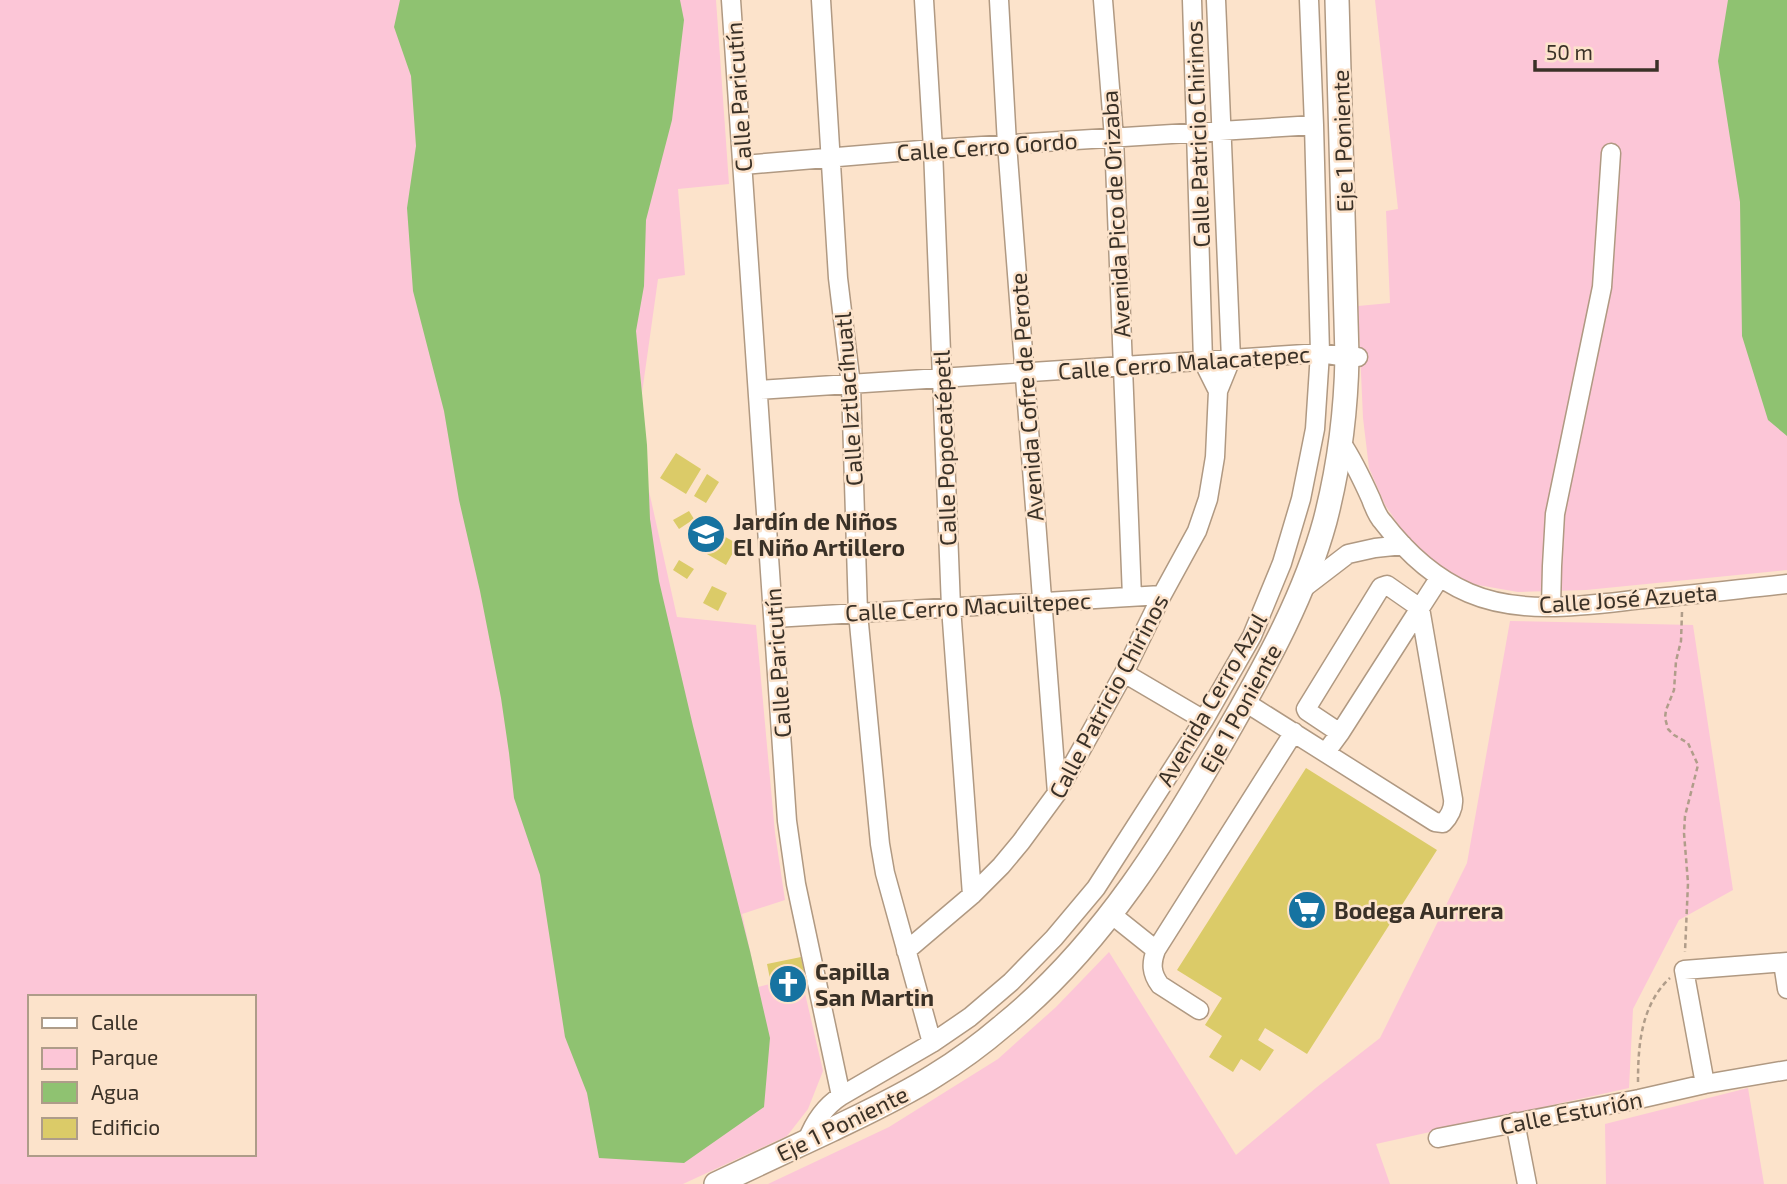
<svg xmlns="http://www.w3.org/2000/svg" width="1787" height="1184" font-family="'Exo 2',sans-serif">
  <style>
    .green { fill: #fcc6d7; fill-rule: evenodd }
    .water { fill: #8fc271 }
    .building { fill: #dbcb68 }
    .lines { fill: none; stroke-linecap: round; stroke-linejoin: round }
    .minor-casing { stroke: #b09982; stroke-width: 21 }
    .major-casing { stroke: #b09982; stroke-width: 26 }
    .path { stroke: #b09d8a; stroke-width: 2.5; stroke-dasharray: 5 3.5; stroke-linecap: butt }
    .minor { stroke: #fff; stroke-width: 18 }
    .major { stroke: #fff; stroke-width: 23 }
    .labels { text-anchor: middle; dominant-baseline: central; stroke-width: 5; stroke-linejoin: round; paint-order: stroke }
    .street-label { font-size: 23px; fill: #3a3127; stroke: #fce3cb }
    .poi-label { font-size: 23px; font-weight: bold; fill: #3a3127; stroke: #fce3cb; text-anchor: start }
  </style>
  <rect width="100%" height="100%" fill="#fce3cb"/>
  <path class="green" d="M0,0H716L729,184L678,189L685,275L658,279L642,393L636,336L625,383L677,617L756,625L775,833L785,900L742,914L758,987L801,976L823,1071L808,1109L787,1136L683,1184H0ZM30,997H254V1154H30Z
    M1375,0H1787V570L1586,590L1518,592L1472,584L1439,566L1407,537L1385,505L1369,468L1363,418L1358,306L1390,303L1386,211L1398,209Z
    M1510,621L1693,625L1733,890L1679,920L1633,1009L1629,1088L1376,1144L1390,1184H768L889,1127L998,1059L1056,1007L1109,952L1236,1155L1317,1087L1380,1038L1467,863Z
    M1748,1088L1764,1184H1606L1605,1124Z"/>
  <path class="water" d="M400,0H680L684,20L672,120L646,220L644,286L636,331L647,445L650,519L659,581L693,726L750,951L770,1038L764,1107L684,1163L599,1158L587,1093L565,1037L540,875L514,798L509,753L501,698L480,591L459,500L444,411L413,291L407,208L416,146L411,76L394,27Z
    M1728,0H1787V436L1768,420L1742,336L1740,202L1718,61Z"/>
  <path class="building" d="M676,453L701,469L686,494L660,478Z
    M707,474L719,482L706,503L694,496Z
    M689,511L694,519L679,529L673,520Z
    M711,529L738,544L726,565L700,550Z
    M679,560L694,569L687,579L673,570Z
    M712,586L727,593L718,611L703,603Z
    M1306,768L1437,850L1307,1054L1265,1028L1258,1040L1274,1050L1260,1071L1241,1059L1233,1072L1209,1057L1222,1036L1205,1025L1222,998L1177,970Z
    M801,957L805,977L771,984L767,964Z"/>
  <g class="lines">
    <defs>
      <path id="minor" d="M731,0L787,821L796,884L841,1096C824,1107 814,1122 807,1141
        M821,0L838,278L851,385L858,613L880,844L885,873L932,1043
        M924,0L933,149L951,607L972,895
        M999,0L1007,144L1057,793
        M1103,0L1114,138L1132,597
        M1192,0L1203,361L1218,391
        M743,165L933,149L1314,125
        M758,390L1320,353L1347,357H1358
        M1341,442C1353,460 1362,479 1371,499C1374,507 1377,516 1383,522C1406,552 1434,578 1469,593C1522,616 1588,605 1643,599C1691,595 1739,589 1787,584
        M1301,590L1348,554L1375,548L1403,545
        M1551,607L1552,566L1555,514L1602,287L1611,153
        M774,618L1162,595
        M1124,673L1204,720
        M1245,702L1435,822L1443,823C1449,817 1454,808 1453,799L1420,608L1440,577
        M1326,752L1340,733L1420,608L1387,585L1381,587L1306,709L1307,711L1340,733
        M1111,914L1156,950L1294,732
        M1156,950C1151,963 1151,973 1160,985L1199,1010
        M906,951L972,895L1001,866L1021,842L1057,793L1124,673L1162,595L1197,531L1208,499L1215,457L1218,391L1231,359L1216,0
        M1783,963L1787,989
        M1705,1084L1684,970L1787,962
        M841,1096L932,1043L970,1017L1011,982L1054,938L1096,888L1204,720L1252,636L1282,563L1301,499L1315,429L1320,353L1314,125L1309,0
        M1515,1122L1527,1184
        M1438,1138L1639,1099L1705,1084L1787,1070"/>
      <path id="major" d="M716,1184C754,1166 792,1148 831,1130C866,1113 901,1097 934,1076C957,1062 984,1042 1005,1024C1103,944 1169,835 1231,726C1268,661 1305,594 1325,521C1339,467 1346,413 1347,357L1337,0"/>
    </defs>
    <use href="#minor" class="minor-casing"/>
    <use href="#major" class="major-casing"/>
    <path class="path" d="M1682,612L1681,641L1676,661L1674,690L1666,710L1665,718L1668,729L1674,735L1688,743L1698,765L1685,816L1684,833L1688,883L1685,952
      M1638,1082C1638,1045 1641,1005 1670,978"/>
    <use href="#minor" class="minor"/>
    <use href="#major" class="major"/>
  </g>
  <defs>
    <symbol id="school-disc" viewBox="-11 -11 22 22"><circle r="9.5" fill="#1673a1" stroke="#fce3cb"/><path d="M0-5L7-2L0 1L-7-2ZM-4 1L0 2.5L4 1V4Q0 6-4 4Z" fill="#fff"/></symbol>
    <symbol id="supermarket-disc" viewBox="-11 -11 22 22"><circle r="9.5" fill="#1673a1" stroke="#fce3cb"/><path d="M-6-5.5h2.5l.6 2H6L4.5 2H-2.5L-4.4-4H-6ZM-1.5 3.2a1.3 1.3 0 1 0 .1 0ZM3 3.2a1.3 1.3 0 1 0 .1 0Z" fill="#fff"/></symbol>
    <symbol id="church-disc" viewBox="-11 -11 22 22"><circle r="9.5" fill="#1673a1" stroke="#fce3cb"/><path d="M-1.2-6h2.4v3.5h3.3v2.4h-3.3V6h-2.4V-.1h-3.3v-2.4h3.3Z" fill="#fff"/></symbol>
  </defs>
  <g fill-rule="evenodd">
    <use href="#school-disc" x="684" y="512" width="44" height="44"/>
    <use href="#supermarket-disc" x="1285" y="888" width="44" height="44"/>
    <use href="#church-disc" x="766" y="962" width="44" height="44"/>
  </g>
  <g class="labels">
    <g class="street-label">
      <text transform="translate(738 97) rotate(-94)">Calle Paricutín</text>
      <text transform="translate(1197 134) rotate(-92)">Calle Patricio Chirinos</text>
      <text transform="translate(1342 141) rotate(-92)">Eje 1 Poniente</text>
      <text transform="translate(987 146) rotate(-4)">Calle Cerro Gordo</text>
      <text transform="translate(1115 214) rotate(-93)">Avenida Pico de Orizaba</text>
      <text transform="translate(1184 362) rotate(-4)">Calle Cerro Malacatepec</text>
      <text transform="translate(1026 397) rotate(-94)">Avenida Cofre de Perote</text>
      <text transform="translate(848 399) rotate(-94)">Calle Iztlacíhuatl</text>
      <text transform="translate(944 448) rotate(-92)">Calle Popocatépetl</text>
      <text transform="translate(1628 598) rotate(-4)">Calle José Azueta</text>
      <text transform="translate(968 606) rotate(-3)">Calle Cerro Macuiltepec</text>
      <text transform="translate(777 663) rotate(-94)">Calle Paricutín</text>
      <text transform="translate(1108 696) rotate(-62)">Calle Patricio Chirinos</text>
      <text transform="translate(1211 699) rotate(-60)">Avenida Cerro Azul</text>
      <text transform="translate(1240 708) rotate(-61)">Eje 1 Poniente</text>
      <text transform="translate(1571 1112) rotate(-11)">Calle Esturión</text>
      <text transform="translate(842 1123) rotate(-26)">Eje 1 Poniente</text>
    </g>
    <g class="poi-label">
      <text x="733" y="521">Jardín de Niños<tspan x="733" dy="26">El Niño Artillero</tspan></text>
      <text x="1334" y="910">Bodega Aurrera</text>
      <text x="815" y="971">Capilla<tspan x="815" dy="26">San Martin</tspan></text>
    </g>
  </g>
  <rect x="28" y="995" width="228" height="161" fill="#fce3cb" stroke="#ae9c89" stroke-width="2"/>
  <rect x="42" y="1018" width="35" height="10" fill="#ffffff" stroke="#ae9c89" stroke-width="2"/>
  <text x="91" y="1030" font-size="21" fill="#3a3127">Calle</text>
  <rect x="42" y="1048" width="35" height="21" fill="#fcc6d7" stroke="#ae9c89" stroke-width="2"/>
  <text x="91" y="1065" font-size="21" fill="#3a3127">Parque</text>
  <rect x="42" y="1082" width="35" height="21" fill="#8fc271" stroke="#ae9c89" stroke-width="2"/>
  <text x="91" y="1100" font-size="21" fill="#3a3127">Agua</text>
  <rect x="42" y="1118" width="35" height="21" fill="#dbcb68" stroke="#ae9c89" stroke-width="2"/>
  <text x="91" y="1135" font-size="21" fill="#3a3127">Edificio</text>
  <path d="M1535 60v10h122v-10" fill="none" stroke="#3a3127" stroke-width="3.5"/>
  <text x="1546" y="60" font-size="21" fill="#3a3127" stroke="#fce3cb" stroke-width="5" paint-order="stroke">50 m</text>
</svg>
